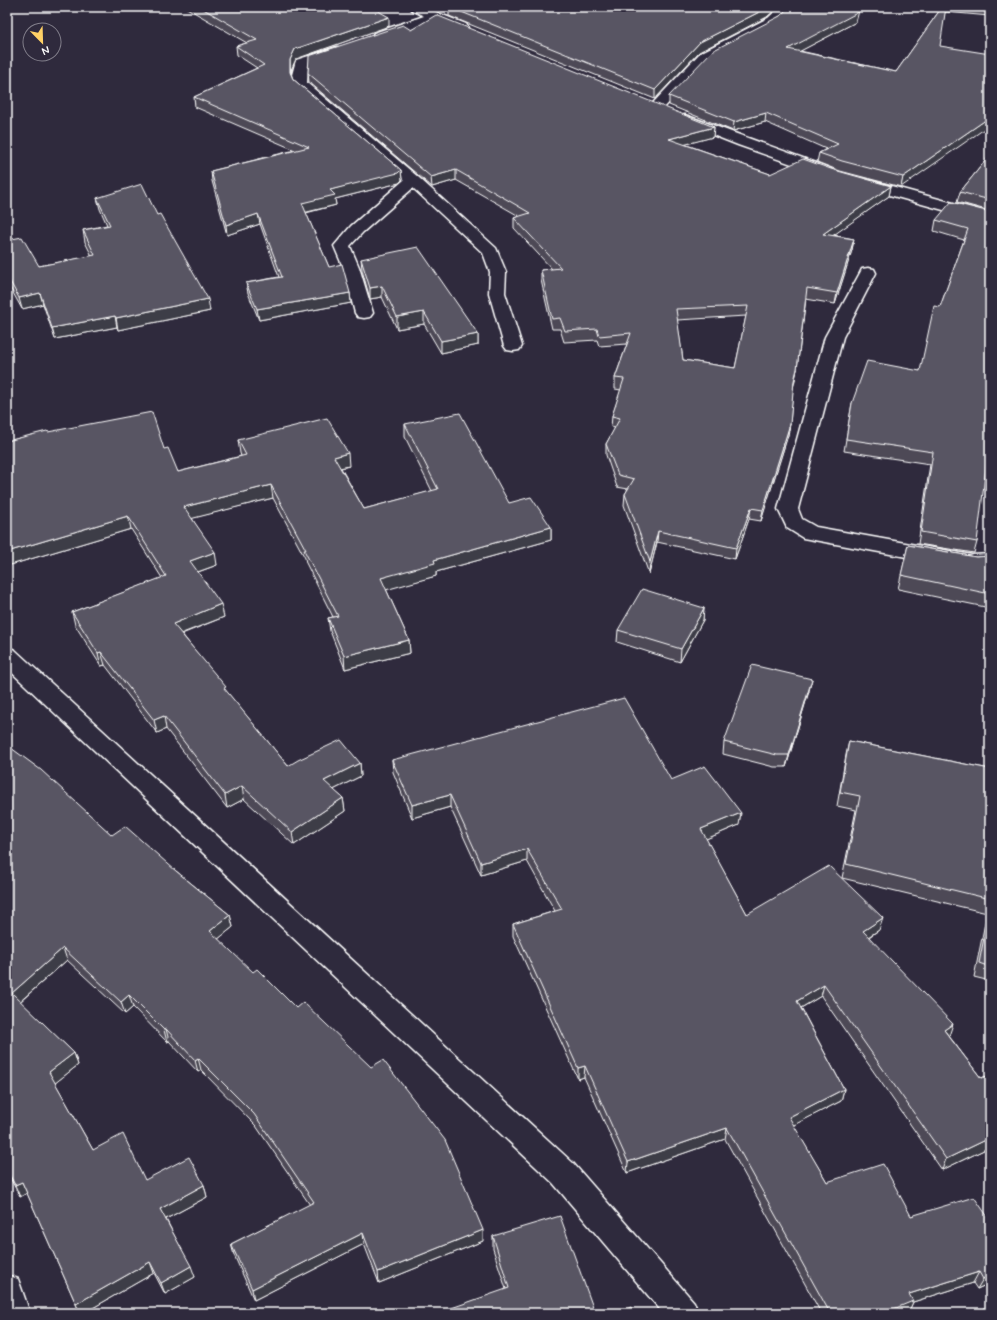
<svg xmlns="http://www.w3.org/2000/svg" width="997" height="1320" font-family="Mynerve,sans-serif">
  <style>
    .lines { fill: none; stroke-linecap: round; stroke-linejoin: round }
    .minor-casing { stroke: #fff; stroke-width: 3 }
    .minor { fill: #2f2a3d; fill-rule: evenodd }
    .wall { fill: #4d4956; stroke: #fff; fill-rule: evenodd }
    .shaded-wall { fill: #3e3c46; stroke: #fff }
    .building { fill: #595564; stroke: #fff; fill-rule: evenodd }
  </style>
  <rect width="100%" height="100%" fill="#2f2a3d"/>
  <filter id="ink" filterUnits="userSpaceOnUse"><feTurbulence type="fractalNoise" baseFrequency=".025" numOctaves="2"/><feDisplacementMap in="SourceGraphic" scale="8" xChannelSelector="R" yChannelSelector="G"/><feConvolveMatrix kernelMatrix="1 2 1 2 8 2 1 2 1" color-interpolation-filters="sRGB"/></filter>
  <g filter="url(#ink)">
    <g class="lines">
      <defs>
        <path id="minor" d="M410,7H427L440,14L466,24L468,27L466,30C454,33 444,20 433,22C417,24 389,43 374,39L372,36L374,33L424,16L412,10Z
          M780,7H794L778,24L710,59L662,110L657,111L652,110L650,107L652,104L700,53L768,18Z
          M337,47L342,48L344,51L342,54L308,65L307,83L418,177L496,248L506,272L505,293L522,346L519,350L513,351L507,350L504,346L489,293L490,272L483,253L413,188L363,232L350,246L359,267L373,313L370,317L364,318L358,317L355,313L343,267L334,246L351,226L404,180L293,84L292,75L296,60Z
          M685,115L830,168L833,171L830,174L825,176L820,174L738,145L680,122L678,119L680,116Z
          M862,178L990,213V223L857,186L854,183L857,180Z
          M868,268L874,269L876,273L843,337L798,509L802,519L816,527L972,555L990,554V568L972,569L803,538L787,528L778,509L825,337L860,273L862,269Z
          M7,647L15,650L573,1163L694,1302L698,1313H663L553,1183L7,668Z
          M7,1275L18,1279L30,1313H7Z"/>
      </defs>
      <use href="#minor" class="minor-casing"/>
      <use href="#minor" class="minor"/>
    </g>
    <path class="wall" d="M185,7H371L389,26L296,59L291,70V73L293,79L401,170L402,180L399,183L335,199L336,205L306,213L329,267L350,293L351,303L259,320L248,293L246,283L279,277L260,224L227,235L212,181L211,171L295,150L195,107L194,97L257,68L237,55L236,46L247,43Z
      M449,7H778L767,17L699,52L655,99L449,16Z
      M942,7H990V16L945,12L901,187L840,171L817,162L819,153L826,149L765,122L733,131L669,105V96L780,16L856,22L800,51L896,72Z
      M411,30L714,127L713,137L684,144L770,174L831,169L891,186L889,196L833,235L854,239L852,250L835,304L806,299L797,369L793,388L790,424L788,435L761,521L749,519L735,559L657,542L649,574L624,505L625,494L628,489L617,487L606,455V444L615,428L611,427L612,416L621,390L615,389V378L627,344L599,346L597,340L564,342L560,329H552L541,280V270L552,269L514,228V218L519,216L456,180L432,187L309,82L308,73ZM746,316L735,368L683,360L677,320Z
      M990,155V211L957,202L960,192Z
      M97,198L157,215L210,311L118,330L117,327L55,339L43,304L22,309L7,282V240L39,266L92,256L85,242L83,230L107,225L100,209Z
      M990,212L977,542L974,553L918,544L930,464L844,451L852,403L920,371L940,307L964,240L934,231L936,220Z
      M361,259L478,334V345L441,353L424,324L397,329L382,297L370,299L362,270Z
      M405,424L509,503L551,527V540L436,572V576L386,589L409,640L410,653L345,669L330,631L328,618L333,617L306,563L305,558L273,498L192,518L217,565L198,572L224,617L182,634L226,691L288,766L360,763L361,776L333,790L343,798L345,811L294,845L244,799L227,808L166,729L157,733L105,665L101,666L75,625L72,612L162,578L131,529L7,566V441L48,432L164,449L178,472L241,456L240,453L238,440L349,466L341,468L364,509L432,491L405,437Z
      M908,545L976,557L990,556V608L898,589Z
      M704,608L703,620L680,662L617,642L618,630Z
      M809,691L786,767H774L723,754L724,742Z
      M849,741L990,769V981L974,977L987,913L842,878L856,810L837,806L846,755Z
      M7,745L112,835L176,871L230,915L233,927L218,939L483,1241L379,1283L364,1244L254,1300L234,1255L231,1244L310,1205L256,1126L201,1070L198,1072L169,1041L167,1042L133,1007L125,1014L67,960L20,1002L74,1053L78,1065L55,1083L93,1150L145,1180L204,1185L207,1197L166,1219L195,1277L165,1294L154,1273L84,1313H80L27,1193L20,1197L7,1172Z
      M392,760L671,780L739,825L706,839L747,914L879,930L869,937L949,1036L981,1078L990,1075V1147L942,1170L821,996L801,1008L844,1089L841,1101L793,1125L827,1182L911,1216L990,1220V1283L977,1289L973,1283L913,1302L909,1311L905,1313H821L725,1139L627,1173L584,1077L578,1079L513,936V924L555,911L527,861L481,875L450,807L412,818L393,772Z
      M493,1236L595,1313L506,1289L493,1249Z"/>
    <path class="shaded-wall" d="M769,7H778L767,17L699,52L655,99V90L700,42Z
      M859,7H860L856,22L787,58L788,49Z
      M389,17V26L296,59L291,70V81L290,60L295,49Z
      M766,113L765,122L733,131L734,122Z
      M990,117V125L901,187L903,177Z
      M714,127L713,137L668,149L669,139Z
      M401,170L402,180L399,183L335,199L336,205L303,213L302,203L330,190Z
      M456,170V180L432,187L431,177Z
      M891,186L889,196L821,244L823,234Z
      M258,214L260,224L227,235L226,225Z
      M854,239L852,250L835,304L837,293Z
      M382,286V297L370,299V288Z
      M40,293L43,304L22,309L19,298Z
      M350,293L351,303L259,320L257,309Z
      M208,299L210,311L118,330L116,318Z
      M424,312V324L397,329V317Z
      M115,316L117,327L55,339L52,328Z
      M478,334V345L441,353V341Z
      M797,369L795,380L792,392L794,381Z
      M790,424L788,435L761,521L763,510Z
      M348,453L349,466L335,469L334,457Z
      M271,485L273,498L186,520L184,507Z
      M751,508L749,519L735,559L736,548Z
      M128,516L131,529L7,566V552Z
      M551,527V540L436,572V576L382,591L381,578L434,560Z
      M658,531L657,542L649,574L650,562Z
      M215,552L217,565L192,574L190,561Z
      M221,604L224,617L175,636L173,624Z
      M704,608L703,620L680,662L681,649Z
      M409,640L410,653L345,669L344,656Z
      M101,652L105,665L101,666L98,653Z
      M812,679L809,691L786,767L789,755Z
      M164,716L166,729L157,733L154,720Z
      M360,763L361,776L325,794L324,781Z
      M242,786L244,799L227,808L225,795Z
      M450,795V807L412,818V805Z
      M343,798L345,811L294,845L292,832Z
      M741,813L739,825L699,842L701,829Z
      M527,849V861L481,875V863Z
      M230,915L233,927L212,944L210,931Z
      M883,918L879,930L860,942L863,931Z
      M63,948L67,960L16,1005L12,993Z
      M824,985L821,996L794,1012L797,1001Z
      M129,995L133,1007L125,1014L121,1002Z
      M953,1024L949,1036L944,1030Z
      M166,1029L169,1041L167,1042L164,1030Z
      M74,1053L78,1065L54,1084L49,1072Z
      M198,1058L201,1070L198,1072L195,1060Z
      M585,1066L584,1077L578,1079V1068Z
      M844,1089L841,1101L786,1129L789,1117Z
      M727,1128L725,1139L627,1173L628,1162Z
      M990,1138V1147L942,1170L946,1159Z
      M22,1182L27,1193L20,1197L15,1185Z
      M204,1185L207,1197L164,1220L160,1209Z
      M483,1230V1241L379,1283L378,1272Z
      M363,1233L364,1244L254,1300L252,1289Z
      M150,1262L154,1273L84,1313H80L76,1304Z
      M191,1266L195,1277L165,1294L161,1283Z
      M979,1272L973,1283L913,1302L909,1311L905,1313H884L909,1294Z
      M990,1275V1283L977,1289L983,1279Z"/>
    <path class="building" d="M200,7H371L389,17L295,49L290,60V72L293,79L401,170L398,173L330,190L335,195L302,203L329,267L342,264L350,293L257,309L246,283L282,277L258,214L226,225L211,171L309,147L194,97L264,65L236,46L257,40Z
      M449,7H769L700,42L655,90Z
      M789,7H859L857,13L788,49L896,72L942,7H946L940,46L990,54V117L903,177L842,161L819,153L838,144L766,113L734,122L669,96L712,51L780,16Z
      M436,15L714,127L669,139L770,174L803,159L831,169L891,186L823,234L854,239L837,293L807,288L797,369L794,381L790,424L763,510L751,508L736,548L658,531L650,562L625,494L634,479L618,475L606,444L620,418L612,416L624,379L615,378L631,333L599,336L597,329L565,331L560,318L552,319L541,270L561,268L514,218L530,213L456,170L431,177L308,73L309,56L403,25L411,30ZM748,306L735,368L683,360L676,309Z
      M990,155V200L960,192Z
      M142,184L157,215L160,214L208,299L116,318L115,316L52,328L40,293L19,298L7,276V240L22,237L39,266L95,255L83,230L110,225L97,198Z
      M951,202L990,212V435L977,542L921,532L933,452L846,439L852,403L867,361L920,371L934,306L940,307L968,229L936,220Z
      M418,247L478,334L441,341L424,312L397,317L382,286L370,288L361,259Z
      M152,412L164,449L168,448L178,472L246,455L238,440L327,418L348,453L334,457L364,509L438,489L405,424L460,413L509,503L531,497L551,527L434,560L435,563L381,578L409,640L344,656L328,618L338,616L304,550H306L271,485L184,507L215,552L190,561L221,604L173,624L226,687L224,688L288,766L298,760L341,740L360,763L324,781L343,798L292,832L242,786L225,795L164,716L154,720L101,652L98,653L72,612L166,576L128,516L7,552V441L47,431L48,432Z
      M908,545L976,557L990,556V594L901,575Z
      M642,589L704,608L681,649L618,630Z
      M752,665L812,679L789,755H777L724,742Z
      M624,698L671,780L705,766L741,813L701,829L747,914L829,866L883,918L863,931L953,1024L944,1030L981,1078L990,1075V1138L946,1159L824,985L797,1001L844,1089L789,1117L827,1182L883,1164L911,1216L974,1197L990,1220V1275L983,1279L979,1272L909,1294L913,1301L884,1313H830L727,1128L628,1162L585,1066L578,1068L513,924L562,909L527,849L481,863L450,795L412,805L392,760Z
      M849,741L990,769V899L846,864L860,796L840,792Z
      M7,745L41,770L112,835L125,826L176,871L230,915L210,931L253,972L257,969L296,1008L303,1002L371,1067L383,1060L445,1140L483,1230L378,1272L363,1233L252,1289L231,1244L314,1202L254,1114L198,1058L195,1060L166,1029L164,1030L129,995L121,1002L63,948L12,993L74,1053L49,1072L93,1150L123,1134L145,1180L189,1157L204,1185L160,1209L191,1266L161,1283L150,1262L76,1304L22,1182L15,1185L7,1170V1117L9,1115L7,1113Z
      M990,908V967L979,963Z
      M560,1216L595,1313H437L509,1288L493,1236Z
      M631,1307L634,1313H619Z"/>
  </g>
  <rect width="997" height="1320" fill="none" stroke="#2f2a3d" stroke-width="24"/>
  <rect x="12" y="12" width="973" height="1296" fill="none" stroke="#fff" stroke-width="1.5" filter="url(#ink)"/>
  <g transform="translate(42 42) rotate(157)"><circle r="19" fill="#2f2a3d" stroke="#827f8b"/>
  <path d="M0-3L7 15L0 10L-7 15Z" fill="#ffd166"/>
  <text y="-6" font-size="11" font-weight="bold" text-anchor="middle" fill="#ffffff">N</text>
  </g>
</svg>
